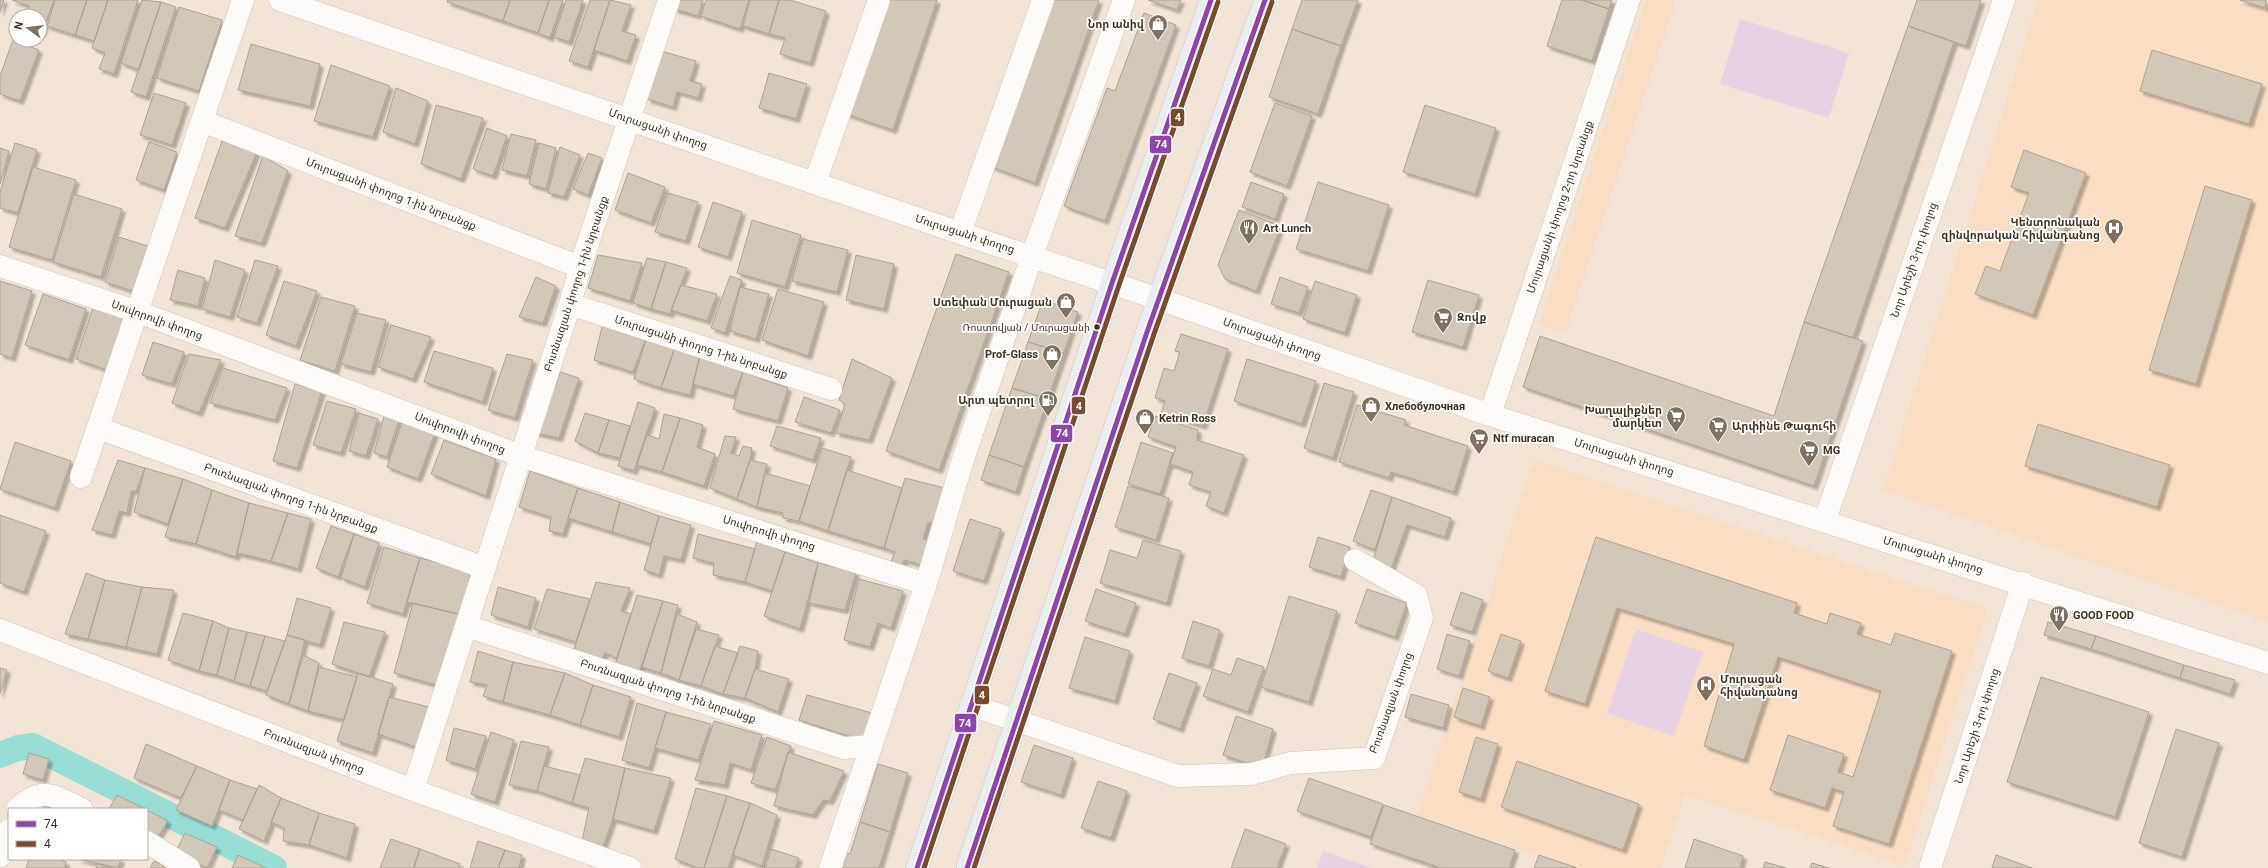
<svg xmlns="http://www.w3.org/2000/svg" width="2268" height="868" font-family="Roboto,'Noto Sans Armenian',sans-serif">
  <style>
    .built { fill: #f8dec2 }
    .green { fill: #e5d3e4 }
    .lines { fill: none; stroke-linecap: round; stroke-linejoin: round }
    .canal { stroke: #99ded4; stroke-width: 26 }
    .building { fill: #d2c8b9; stroke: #aca393; filter: url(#shadow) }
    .street-casing { stroke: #d0c3b5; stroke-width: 23 }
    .primary-casing { stroke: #cdc5bc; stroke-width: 23 }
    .street { stroke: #fdfbf9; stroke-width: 22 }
    .primary { stroke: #eaeef0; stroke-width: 22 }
    .bus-1-casing { stroke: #fff; stroke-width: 8 }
    .bus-2-casing { stroke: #fff; stroke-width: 8 }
    .bus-1 { stroke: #8e44ad; stroke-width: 5 }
    .bus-2 { stroke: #7a4b2a; stroke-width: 5 }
    .bus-dot { fill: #413221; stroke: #fff; stroke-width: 1.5 }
    .labels { text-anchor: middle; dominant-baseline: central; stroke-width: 3.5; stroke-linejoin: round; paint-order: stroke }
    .bus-label { font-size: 10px; fill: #413221; stroke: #fff; text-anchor: end }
    .poi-label { font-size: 11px; font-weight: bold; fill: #413221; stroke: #fff; text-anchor: start }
    .street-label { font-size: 11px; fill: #413221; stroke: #fff }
    .line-badge { stroke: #fff; stroke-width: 1.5 }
    .badge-label { font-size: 11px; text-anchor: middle; font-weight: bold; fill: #fff }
  </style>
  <defs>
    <filter id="shadow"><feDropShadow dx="3.5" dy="3.5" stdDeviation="1" flood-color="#0004"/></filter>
  </defs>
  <rect width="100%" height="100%" fill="#f2e5d7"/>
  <path class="built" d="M1646,0H1676L1565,333L1539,324Z
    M2038,0H2268V622L1883,490Z
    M1534,460L1988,609L1904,866L1685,794L1661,868H1577L1417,815Z"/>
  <path class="green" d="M1740,19L1849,53L1829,118L1720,84Z
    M1636,629L1703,652L1674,736L1607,713Z
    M1323,851L1372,868H1317Z"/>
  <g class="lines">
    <path class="canal" d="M0,755L18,748L33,746L274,868"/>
  </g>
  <path class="building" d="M0,0H4L0,12Z
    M12,0H54L42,33L40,32V16H26L29,6Z
    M55,0H87L75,35L47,26Z
    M87,0H108L94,41L75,35Z
    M108,0H138L114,74L99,69L105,53L92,48Z
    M142,0L161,2L139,70L121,63Z
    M448,0H510L503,21L447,2Z
    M510,0H549L538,33L503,21Z
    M549,0H563L550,38L538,33Z
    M566,0H583L569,42L554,37Z
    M590,0H610L588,67L569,61Z
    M610,0L631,5L622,31L636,35L627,61L594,50Z
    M677,0H703L698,16L674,9Z
    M706,0H749L740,29L701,16Z
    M750,0H779L769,34L743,26Z
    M779,0H790L826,11L810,63L780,54L785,38L769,34Z
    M885,0H937L893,130L846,114Z
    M1045,0H1099L1035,183L987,165Z
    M1148,0H1181L1177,10Z
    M1302,0H1358L1341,46L1292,29Z
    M1562,0H1582L1609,9L1592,61L1547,46Z
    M1582,0H1612L1609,9Z
    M1917,0H1981L1966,46L1908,26Z
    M2240,0H2266L2265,8Z
    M161,2L176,7L146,97L131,92Z
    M179,7L222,20L199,91L157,78Z
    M1144,13L1176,25L1105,221L1064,206L1107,88L1115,91Z
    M1908,26L1954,42L1853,338L1804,322Z
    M1292,29L1341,46L1318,114L1269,97Z
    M13,40L39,50L20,101L0,94V76Z
    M251,44L320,64L310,106L238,90Z
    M2152,50L2262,84L2249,124L2140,91Z
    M661,51L696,61L690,81L702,84L698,98L677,92L673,107L647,99Z
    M331,65L390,86L373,137L314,121Z
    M769,73L807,84L796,119L759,108Z
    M396,88L428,101L415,144L383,132Z
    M154,93L186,103L172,145L140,135Z
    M1275,103L1312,116L1287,186L1250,172Z
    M436,105L483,118L461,179L421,164Z
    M1425,105L1496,128L1475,194L1403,172Z
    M487,128L507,136L493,176L473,169Z
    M511,134L536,140L527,176L502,170Z
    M222,141L257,152L225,228L195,218Z
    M149,142L177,152L164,190L136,180Z
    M15,143L37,150L18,213L0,208V192Z
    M539,143L556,148L546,189L529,184Z
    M560,147L580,155L564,197L548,193Z
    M0,148L9,151L0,184Z
    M2024,150L2086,173L2033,315L1975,294L1986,266L2000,271L2029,193L2011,187Z
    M588,153L602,158L588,195L573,189Z
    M263,156L288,171L262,243L235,236Z
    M33,167L76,180L52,260L9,247Z
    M628,173L665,187L651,223L615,210Z
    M1251,182L1284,194L1275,219L1242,207Z
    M1318,182L1389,205L1368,271L1296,249Z
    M2205,186L2252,200L2196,384L2149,370Z
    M668,193L698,202L686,241L655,232Z
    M74,194L122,209L101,277L53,262Z
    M713,202L742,212L728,257L698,247Z
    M1239,210L1281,226L1256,291L1225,279L1218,265Z
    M752,220L801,235L785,287L737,273Z
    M119,237L148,246L133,291L105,282Z
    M803,239L848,250L837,292L792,281Z
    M956,254L1009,272L939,470L886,451Z
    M598,255L642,263L630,301L588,288Z
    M856,255L894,264L884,309L846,300Z
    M647,258L666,262L651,309L633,303Z
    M215,260L245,270L230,317L202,309Z
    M255,260L278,266L257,323L237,317Z
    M666,262L687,268L670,314L651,309Z
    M178,270L205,278L198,306L170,300Z
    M730,276L742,280L725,333L711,328Z
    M536,277L556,286L543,323L519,317Z
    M1280,277L1308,287L1299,313L1271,304Z
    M1428,280L1479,295L1463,347L1412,332Z
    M0,281L32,291L12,358L0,354Z
    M284,281L317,291L296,346L266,335Z
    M1315,281L1357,295L1345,333L1303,319Z
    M681,285L717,294L707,321L671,310Z
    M740,287L769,294L756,339L730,331Z
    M778,289L824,302L808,356L762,340Z
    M43,294L86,309L69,360L25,345Z
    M321,297L355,306L335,371L300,360Z
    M1043,300L1078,312L1064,353L1028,342Z
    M93,308L124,318L107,370L76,359Z
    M357,313L386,320L371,372L341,364Z
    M1804,322L1863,341L1814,486L1523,387L1540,336L1774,416Z
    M603,323L647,336L633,372L594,360Z
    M391,325L431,337L413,379L378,367Z
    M1181,334L1228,349L1203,426L1161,413L1165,401L1155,398L1164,368L1174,371L1180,352L1175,351Z
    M647,336L675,347L661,388L634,379Z
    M153,342L184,352L172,384L142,375Z
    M1028,342L1064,353L1048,399L1012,388Z
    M675,347L700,356L690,395L661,388Z
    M434,351L493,368L483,402L424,382Z
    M189,354L221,360L199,413L172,403Z
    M507,354L533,360L515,418L488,410Z
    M700,356L743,372L733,396L693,384Z
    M852,359L892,378L869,440L836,433L845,404L839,400Z
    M1247,359L1316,381L1302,424L1234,401Z
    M223,368L287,388L275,420L210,403Z
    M560,372L579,378L559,438L532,432L546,385L555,388Z
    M743,372L788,388L778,421L733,409Z
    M1324,383L1354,392L1333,458L1304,448Z
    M295,384L322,391L297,468L273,461Z
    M1012,388L1048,399L1024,467L989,455Z
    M804,397L840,410L831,433L795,422Z
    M327,401L356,409L341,453L313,445Z
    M638,402L655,408L634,471L618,466Z
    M1357,405L1406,420L1404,425L1468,446L1454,492L1391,472L1389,478L1339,462Z
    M359,413L378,419L366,456L349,451Z
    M385,413L400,417L387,457L374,453Z
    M585,413L609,420L598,453L575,441Z
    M664,414L680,418L662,472L637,465L647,435L659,439Z
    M1155,416L1198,430L1197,440L1244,455L1224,513L1206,506L1211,492L1189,485L1193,472L1170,464L1176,447L1148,437Z
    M680,418L703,425L697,447L715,454L704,486L662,472Z
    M609,420L630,426L620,458L598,453Z
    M402,422L435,433L418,479L387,467Z
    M2038,424L2170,465L2157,507L2025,466Z
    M777,426L821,438L813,460L770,446Z
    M725,436L736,437L731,453L739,456L743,446L752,448L750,460L737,499L710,488Z
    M444,440L496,459L486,496L431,474Z
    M15,442L71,461L55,508L0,489Z
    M1141,442L1173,453L1160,494L1128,484Z
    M822,448L851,457L828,531L799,521Z
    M989,455L1024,467L1016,492L981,480Z
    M118,460L145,468L136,491H131L127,513L119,511L112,535L92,530Z
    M750,460L767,464L757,507L737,499Z
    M145,468L183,479L168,524L134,512Z
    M847,470L902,488L884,548L828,531Z
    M530,471L578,488L563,534L549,531L551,517L519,507Z
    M765,473L810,486L799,521L783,518V513L757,507Z
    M905,478L949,489L939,525L928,522L923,539L933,542L925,566L904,560L902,567L890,564L895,552L884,548Z
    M183,479L212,490L196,544L165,537Z
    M1128,486L1169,498L1156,540L1115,527Z
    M578,488L620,502L612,532L568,518Z
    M212,490L249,503L236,557L196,544Z
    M1371,490L1392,497L1375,550L1353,541Z
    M1392,497L1451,518L1445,537L1407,525L1391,569L1372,564Z
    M620,502L659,516L651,544L612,532Z
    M249,503L288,513L271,561L237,553Z
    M288,513L311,519L298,569L271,561Z
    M0,515L46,531L24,592L0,583Z
    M659,516L691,525L681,560L664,556L659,575L644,570Z
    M970,519L1001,529L984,581L953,571Z
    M331,526L354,534L338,577L316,568Z
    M354,534L379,543L365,587L341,578Z
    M698,534L755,549L745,582L713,575L714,563L693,558Z
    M1318,537L1350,547L1341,577L1309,567Z
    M1596,537L1797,603L1794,613L1827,624L1830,613L1861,623L1857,634L1891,645L1895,633L1952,651L1889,844L1833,826L1844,792L1832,788L1825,808L1770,790L1788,735L1844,754L1838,772L1853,777L1881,691L1778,657L1744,760L1704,746L1734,644L1617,608L1585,704L1545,691Z
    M1143,540L1181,551L1167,603L1100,583L1110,550L1137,558Z
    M757,541L785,552L772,591L745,582Z
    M384,547L420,558L403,614L367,603Z
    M785,552L818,563L800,629L764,616Z
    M420,558L471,571L462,615L407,602Z
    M818,563L856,572L845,610L809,603Z
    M86,573L105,580L88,639L65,634Z
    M859,579L903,591L891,628L878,623L870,647L844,640Z
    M105,580L142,587L126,647L88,639Z
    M596,582L630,588L621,611L631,614L617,658L605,653L600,662L573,652Z
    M142,587L174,590L157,654L126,647Z
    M498,587L536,598L528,627L491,615Z
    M547,589L590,599L576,642L534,629Z
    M1096,589L1136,603L1125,634L1085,621Z
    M1367,589L1407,603L1395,637L1355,623Z
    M1461,592L1483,600L1472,632L1450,625Z
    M637,595L663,601L639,673L615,665Z
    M1289,596L1337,611L1309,702L1261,687Z
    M297,598L331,608L320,645L287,635Z
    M663,601L678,605L661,673L642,667Z
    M413,603L462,615L443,687L394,673Z
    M183,613L213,621L199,671L168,660Z
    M677,614L697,622L679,680L661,673Z
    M213,621L229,628L217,675L199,671Z
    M1193,621L1220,630L1209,666L1182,658Z
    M344,622L385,632L369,677L332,664Z
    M2048,622L2096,636L2091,649L2044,635Z
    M229,628L247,632L234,681L217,675Z
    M696,629L719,635L701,686L679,680Z
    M247,632L265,636L250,686L234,681Z
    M1447,634L1470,641L1459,676L1437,669Z
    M1501,634L1521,641L1508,678L1488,671Z
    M287,635L305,640L289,704L266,695Z
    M265,636L285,641L267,691L250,686Z
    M2096,636L2184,665L2180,678L2091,649Z
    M1085,637L1130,651L1115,701L1069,688Z
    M715,646L738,653L723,694L701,686Z
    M740,646L758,651L755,669L745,698L723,694Z
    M478,651L513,662L503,702L483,696L487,685L470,682Z
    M303,655L319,663L308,711L289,704Z
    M1237,658L1264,667L1248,712L1203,696L1213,669L1231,675Z
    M513,662L565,673L550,715L503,702Z
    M2184,665L2235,680L2230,694L2180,678Z
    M319,667L357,677L344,720L308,711Z
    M0,668L7,670L0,694Z
    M755,669L789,679L778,712L745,698Z
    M358,673L393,684L373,753L337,741Z
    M565,673L593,685L580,725L550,715Z
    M1169,673L1197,683L1180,729L1153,719Z
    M2041,677L2149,712L2115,817L2007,782Z
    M593,685L631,697L619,737L580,725Z
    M1463,688L1490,697L1481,726L1454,717Z
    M1411,694L1449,705L1443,728L1405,717Z
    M807,695L872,713L862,740L799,720Z
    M389,697L429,707L419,748L378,734Z
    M637,703L666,712L649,768L622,760Z
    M666,712L711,724L698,760L655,748Z
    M1236,716L1273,729L1262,768L1223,755Z
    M714,721L762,735L751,770L730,763L725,785L695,780Z
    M454,728L486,736L475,769L446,760Z
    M2176,729L2219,743L2182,857L2139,843Z
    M491,732L514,740L495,802L471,794Z
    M767,737L791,746L775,790L751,783Z
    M1476,737L1498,744L1481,799L1459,792Z
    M521,741L549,747L537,791L509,785Z
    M146,744L197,766L181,798L134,778Z
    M1034,745L1073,758L1061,795L1021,782Z
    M788,752L844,771L830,801L823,800L813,815L774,806Z
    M29,753L49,759L43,780L23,774Z
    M585,758L625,768L613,819L603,847L582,841L589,808L572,803Z
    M1517,761L1639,804L1623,850L1501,807Z
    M878,764L908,773L890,832L860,822Z
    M197,766L230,780L212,826L176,810Z
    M544,766L580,775L572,803L537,791Z
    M625,768L671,778L654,831L613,819Z
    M1309,778L1383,804L1371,837L1297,811Z
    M230,780L257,789L243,820L219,810Z
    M1098,781L1127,791L1111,838L1081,828Z
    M259,785L281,798L264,841L239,829Z
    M696,788L727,796L704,868H698L675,859Z
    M117,795L145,809H109Z
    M727,796L750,803L728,868H704Z
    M281,798L319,813L309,845L283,841L284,828L271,822Z
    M750,803L777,815L762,866L733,855Z
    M1384,805L1515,850L1509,868H1441L1370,844Z
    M44,806L54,809H43Z
    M147,810L168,821L156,840L147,835Z
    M319,813L355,824L347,858L309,845Z
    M860,822L890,832L879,868H836L842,851L850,854Z
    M1245,829L1286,844L1277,868H1231Z
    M185,833L217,847L207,868L175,853Z
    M391,839L420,849L413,868H380Z
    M1694,839L1743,856L1740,868H1685Z
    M478,841L505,850L498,868H470Z
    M420,849L460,864L458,868H414Z
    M771,849L799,858L795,868H765Z
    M505,850L522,855L519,868H498Z
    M238,855L266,868H232Z
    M1539,855L1577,868H1534Z
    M1996,855L2032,868H1992Z
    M29,859H58L66,862L65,868H26Z
    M78,859H121L118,868Z
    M154,861L170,868H150Z
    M1765,862L1786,868H1763Z
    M1812,863L1829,868H1810Z
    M98,864L111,868H96Z"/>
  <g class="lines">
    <defs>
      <path id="street" d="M280,0L960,233L1159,299L1490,415L2268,663
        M202,121L580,267
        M815,183L879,0
        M960,233L1043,0
        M0,266L138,312L521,456L926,584
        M570,304L831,389
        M1490,415L1629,0
        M98,428L485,568
        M81,477L243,0
        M1825,520L2004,0
        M466,626L844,748L871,746
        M0,630L413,790L630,868
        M971,705L1178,776L1252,774L1290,763L1374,758L1422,618L1416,595L1355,560
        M413,790L570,304L580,267L669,0
        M17,809C42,785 54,796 82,809
        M147,842L189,868
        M0,856L9,830
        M830,868L926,584L961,466L1032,256L1124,0
        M1930,868L2023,583"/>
      <path id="primary" d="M917,868L1112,283L1211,0
        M967,868L1147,332L1265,0"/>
    </defs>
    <use href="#street" class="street-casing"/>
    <use href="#primary" class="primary-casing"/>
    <use href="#street" class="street"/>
    <use href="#primary" class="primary"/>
    <defs>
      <path id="bus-1" d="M917,868L1112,283L1211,0
        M967,868L1147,332L1265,0"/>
      <path id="bus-2" d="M924,868L1119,285L1218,2
        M974,868L1154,334L1272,2"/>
    </defs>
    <use href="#bus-1" class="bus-1-casing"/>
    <use href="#bus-2" class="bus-2-casing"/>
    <use href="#bus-1" class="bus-1"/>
    <use href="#bus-2" class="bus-2"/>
  </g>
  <defs>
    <symbol id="shop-pin" viewBox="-11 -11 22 30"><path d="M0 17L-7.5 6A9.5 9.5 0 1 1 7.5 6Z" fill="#7f7161" stroke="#fff"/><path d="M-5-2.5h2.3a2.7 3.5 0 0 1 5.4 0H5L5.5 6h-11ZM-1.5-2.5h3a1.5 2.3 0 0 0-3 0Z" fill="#fff"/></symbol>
    <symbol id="restaurant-pin" viewBox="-11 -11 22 30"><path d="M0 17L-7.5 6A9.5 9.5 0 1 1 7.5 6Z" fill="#7f7161" stroke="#fff"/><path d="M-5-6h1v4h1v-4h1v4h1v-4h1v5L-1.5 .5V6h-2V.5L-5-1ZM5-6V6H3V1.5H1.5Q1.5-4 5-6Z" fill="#fff"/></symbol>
    <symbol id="hospital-pin" viewBox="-11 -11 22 30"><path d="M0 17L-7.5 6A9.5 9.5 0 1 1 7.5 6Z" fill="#7f7161" stroke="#fff"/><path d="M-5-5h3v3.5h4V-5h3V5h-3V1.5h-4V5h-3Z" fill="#fff"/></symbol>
    <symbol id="supermarket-pin" viewBox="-11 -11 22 30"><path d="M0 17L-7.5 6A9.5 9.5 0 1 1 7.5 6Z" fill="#7f7161" stroke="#fff"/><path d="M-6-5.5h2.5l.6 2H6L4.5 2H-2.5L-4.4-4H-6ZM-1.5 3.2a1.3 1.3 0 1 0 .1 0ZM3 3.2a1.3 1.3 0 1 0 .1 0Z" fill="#fff"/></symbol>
    <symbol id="fuel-pin" viewBox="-11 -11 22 30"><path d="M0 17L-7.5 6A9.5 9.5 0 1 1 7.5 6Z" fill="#7f7161" stroke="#fff"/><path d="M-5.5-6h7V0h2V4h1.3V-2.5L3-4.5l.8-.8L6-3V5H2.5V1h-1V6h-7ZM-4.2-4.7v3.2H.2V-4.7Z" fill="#fff"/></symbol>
  </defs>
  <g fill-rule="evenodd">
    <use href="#shop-pin" x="1147" y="13" width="22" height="30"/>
    <use href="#restaurant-pin" x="1238" y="217" width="22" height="30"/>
    <use href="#hospital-pin" x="2103" y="217" width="22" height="30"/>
    <use href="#shop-pin" x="1055" y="291" width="22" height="30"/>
    <use href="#supermarket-pin" x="1432" y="306" width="22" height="30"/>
    <use href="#shop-pin" x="1041" y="343" width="22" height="30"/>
    <use href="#fuel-pin" x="1037" y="389" width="22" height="30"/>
    <use href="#shop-pin" x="1360" y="395" width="22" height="30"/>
    <use href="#supermarket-pin" x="1665" y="405" width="22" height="30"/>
    <use href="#shop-pin" x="1134" y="407" width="22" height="30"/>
    <use href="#supermarket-pin" x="1707" y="415" width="22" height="30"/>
    <use href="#supermarket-pin" x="1468" y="427" width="22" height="30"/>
    <use href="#supermarket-pin" x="1798" y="439" width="22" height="30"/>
    <use href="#restaurant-pin" x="2048" y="604" width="22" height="30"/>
    <use href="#hospital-pin" x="1695" y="674" width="22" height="30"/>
  </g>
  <circle class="bus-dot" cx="1097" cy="327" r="3.5"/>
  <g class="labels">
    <g class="bus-label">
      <text x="1090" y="327">Ռոստովյան / Մուրացանի</text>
    </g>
    <g class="poi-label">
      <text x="1144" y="24" text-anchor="end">Նոր անիվ</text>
      <text x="2100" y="222" text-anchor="end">Կենտրոնական<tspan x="2100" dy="13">զինվորական հիվանդանոց</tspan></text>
      <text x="1263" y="228">Art Lunch</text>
      <text x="1052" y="302" text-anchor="end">Ստեփան Մուրացան</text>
      <text x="1457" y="317">Զովք</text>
      <text x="1038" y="354" text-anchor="end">Prof-Glass</text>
      <text x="1034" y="400" text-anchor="end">Արտ պետրոլ</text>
      <text x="1385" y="406">Хлебобулочная</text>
      <text x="1662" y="410" text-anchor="end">Խաղալիքներ<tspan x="1662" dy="13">մարկետ</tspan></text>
      <text x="1159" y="418">Ketrin Ross</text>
      <text x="1732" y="426">Արփինե Թագուհի</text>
      <text x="1493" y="438">Ntf muracan</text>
      <text x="1823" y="450">MG</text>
      <text x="2073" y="615">GOOD FOOD</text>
      <text x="1720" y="679">Մուրացան<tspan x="1720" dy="13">հիվանդանոց</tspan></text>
    </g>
    <g class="street-label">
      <text transform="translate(658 129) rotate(19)">Մուրացանի փողոց</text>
      <text transform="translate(391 194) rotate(21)">Մուրացանի փողոց 1-ին նրբանցք</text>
      <text transform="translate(1560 207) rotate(-71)">Մուրացանի փողոց 2-րդ նրբանցք</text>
      <text transform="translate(965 234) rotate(18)">Մուրացանի փողոց</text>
      <text transform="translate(1914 260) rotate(-71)">Նոր Արեշի 3-րդ փողոց</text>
      <text transform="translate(576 284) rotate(-72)">Բուռնազյան փողոց 1-ին նրբանցք</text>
      <text transform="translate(157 320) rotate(20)">Սուվորովի փողոց</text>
      <text transform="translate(1272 339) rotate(20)">Մուրացանի փողոց</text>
      <text transform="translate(701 347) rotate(18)">Մուրացանի փողոց 1-ին նրբանցք</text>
      <text transform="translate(460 433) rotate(21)">Սուվորովի փողոց</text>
      <text transform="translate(1624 457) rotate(17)">Մուրացանի փողոց</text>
      <text transform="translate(291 498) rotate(20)">Բուռնազյան փողոց 1-ին նրբանցք</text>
      <text transform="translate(769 533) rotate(17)">Սուվորովի փողոց</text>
      <text transform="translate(1933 555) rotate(17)">Մուրացանի փողոց</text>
      <text transform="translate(668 691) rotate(18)">Բուռնազյան փողոց 1-ին նրբանցք</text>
      <text transform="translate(1391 703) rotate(-70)">Բուռնազյան փողոց</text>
      <text transform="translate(1977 726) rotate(-72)">Նոր Արեշի 3-րդ փողոց</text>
      <text transform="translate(314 751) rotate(21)">Բուռնազյան փողոց</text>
    </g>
  </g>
  <g class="line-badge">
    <rect x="1170" y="108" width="15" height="19" rx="4" fill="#7a4b2a"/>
    <rect x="1149" y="135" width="23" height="19" rx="4" fill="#8e44ad"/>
    <rect x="1071" y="396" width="15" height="19" rx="4" fill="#7a4b2a"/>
    <rect x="1050" y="424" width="23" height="19" rx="4" fill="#8e44ad"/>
    <rect x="974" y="685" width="16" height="20" rx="4" fill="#7a4b2a"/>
    <rect x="954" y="713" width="23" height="20" rx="4" fill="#8e44ad"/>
  </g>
  <g class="badge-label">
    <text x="1178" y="121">4</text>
    <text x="1161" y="148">74</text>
    <text x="1079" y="410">4</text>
    <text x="1062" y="437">74</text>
    <text x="982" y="699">4</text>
    <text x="965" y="727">74</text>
  </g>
  <rect x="8" y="808" width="140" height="52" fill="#ffffff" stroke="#b3ada6"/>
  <rect x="16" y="821" width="20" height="6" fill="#8e44ad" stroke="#b3ada6"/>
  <text x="44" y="828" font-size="12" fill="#413221">74</text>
  <rect x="16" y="841" width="20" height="6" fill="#7a4b2a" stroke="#b3ada6"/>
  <text x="44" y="848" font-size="12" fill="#413221">4</text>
  <g transform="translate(28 28) rotate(285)"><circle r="19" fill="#ffffff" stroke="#b3ada6"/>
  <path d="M0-3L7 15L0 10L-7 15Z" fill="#7f7161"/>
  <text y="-6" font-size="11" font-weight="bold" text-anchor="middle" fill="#413221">N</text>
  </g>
</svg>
